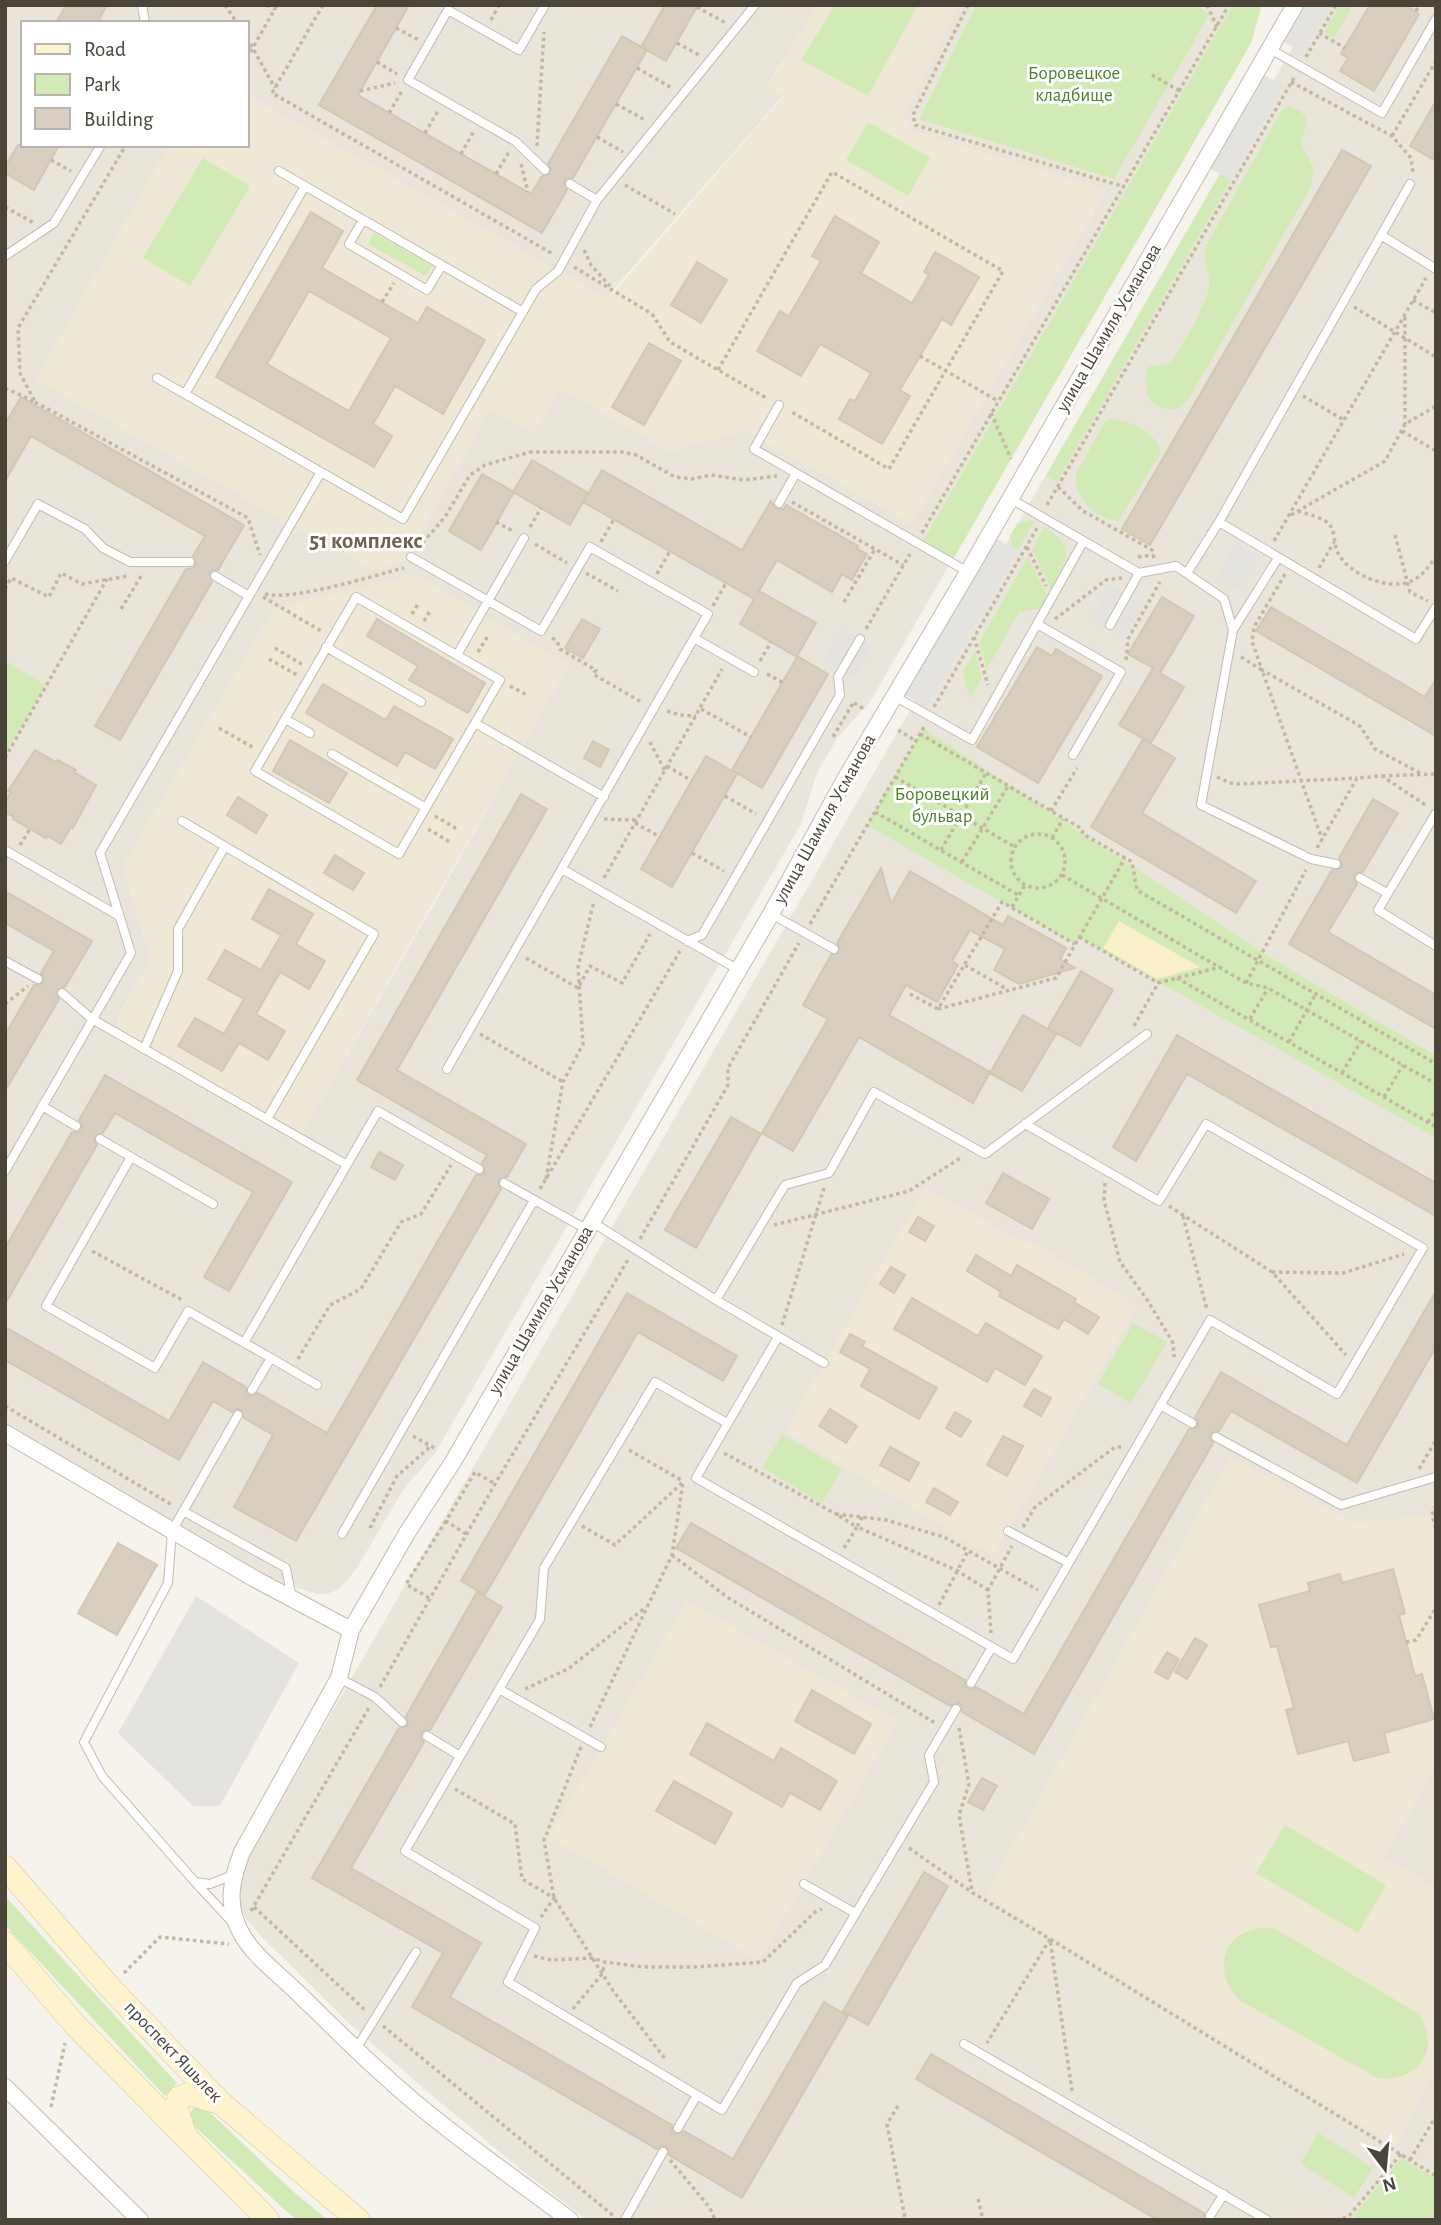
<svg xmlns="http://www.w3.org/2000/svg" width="1441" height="2225" font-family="'Alegreya Sans',sans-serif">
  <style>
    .residential { fill: #eae5da; fill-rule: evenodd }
    .education { fill: #efe8d6 }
    .green { fill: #d2eab5 }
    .sand { fill: #f9efc9 }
    .parking { fill: #e5e3e0 }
    .building { fill: #d8cfc1; stroke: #d3c7b4; stroke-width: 2; fill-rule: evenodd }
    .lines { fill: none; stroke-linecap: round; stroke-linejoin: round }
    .lane-casing { stroke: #c2bbae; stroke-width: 10 }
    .street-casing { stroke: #c2bbae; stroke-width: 18 }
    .secondary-casing { stroke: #d6c79b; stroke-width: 24 }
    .path { stroke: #c4b79f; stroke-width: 3.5; stroke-dasharray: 3.5 3.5; stroke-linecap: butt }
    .lane { stroke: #fff; stroke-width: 8 }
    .street { stroke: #fff; stroke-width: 16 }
    .secondary { stroke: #fff3cd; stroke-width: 23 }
    .labels { text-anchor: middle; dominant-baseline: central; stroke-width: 6; stroke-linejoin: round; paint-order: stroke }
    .park-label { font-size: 19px; fill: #4a7f2a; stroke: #fff }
    .street-label { font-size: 19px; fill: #4b4439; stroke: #fff }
    .quarter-label { font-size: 23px; font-weight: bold; fill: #6e6250; stroke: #fff }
  </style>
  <rect width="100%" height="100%" fill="#f6f3ec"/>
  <path class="residential" d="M5,5H819L767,85L784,95L613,290L608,299L247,95V23H23V145H170L36,380L404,561L490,410L560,388L669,451L746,430L912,524L1106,190L915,132L903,117L959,5H976L919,119L1209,15L1197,5H1262L1251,43L870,702L838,737L817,773L801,824L434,1455L405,1487L358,1566L347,1581L337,1590L327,1594H317L276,1581L5,1425ZM415,575L568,665L438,897L296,1143L115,1039L121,1028L118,1016L151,959L123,867L274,609L280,611Z
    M1317,5H1436V2220H587L519,2168L428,2092L353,2027L266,1941L246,1919L241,1908V1877L250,1854Z"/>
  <path class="education" d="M819,5H959L903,117L915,132L1106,189L912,525L747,430L669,451L560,388L534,434L490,410L404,561L373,571L36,380L170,145H247V95L608,299L784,96L767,86Z
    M415,575L569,665L296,1143L115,1039L121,1028L118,1017L151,959L123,867L274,609L280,611L285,605Z
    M926,1187L1023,1242L1034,1243L1138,1306L993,1557L785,1431Z
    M1231,1456L1356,1523L1436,1514V1765L1385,1857L1436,1888V2070L1396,2145L985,1895Z
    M687,1600L898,1721L759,1961L549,1837Z"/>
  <path class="green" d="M835,5H918L868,96L801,60Z
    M976,5H1197L1209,15L1114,179L919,119Z
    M1233,5H1257L1261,7L1251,43L954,558L923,541Z
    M1340,5H1353L1334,38L1324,32Z
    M1289,106L1301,111L1307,121L1301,142L1313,168L1311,187L1188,400L1178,409C1149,411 1142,393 1147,367C1153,366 1163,366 1168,363C1179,357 1205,304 1208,291C1212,277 1204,263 1205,248L1281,111Z
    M868,122L930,158L908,196L846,160Z
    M203,158L250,186L190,286L143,258Z
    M1220,174L1231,180L1057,482L1046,476Z
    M374,233L432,266L426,276L368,244Z
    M1111,419C1130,420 1157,433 1161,453L1118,521C1096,520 1073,497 1076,474L1105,422Z
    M1031,520L1034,522L1018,551L1012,546L1010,536L1017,524Z
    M1044,527C1078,547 1066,561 1051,589L1032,550Z
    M1028,556L1047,596L1041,608L1019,612L987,669L979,643Z
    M975,651L982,678L970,698L963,672Z
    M5,661L46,685L5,754Z
    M923,728L1263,953L1436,1056V1138L1079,937L1075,944L867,825Z
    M1133,1323L1167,1342L1131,1403L1098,1384Z
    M782,1434L842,1469L822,1503L762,1468Z
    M1285,1825L1386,1885L1358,1933L1256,1873Z
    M5,1896L177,2083L165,2096L5,1925Z
    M1260,1928H1274L1419,2014C1441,2050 1420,2080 1379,2079L1239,2000C1222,1984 1216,1951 1239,1936C1245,1931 1253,1930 1260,1928Z
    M195,2106H203L295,2193L328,2220H297L285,2210L191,2123L190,2114Z
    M1319,2133L1373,2168L1354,2198L1300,2163Z
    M1402,2158L1436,2179V2220H1359L1353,2216Z"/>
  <path class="sand" d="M1119,921L1200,967L1157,979L1103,948Z"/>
  <path class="parking" d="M1295,5H1331L1305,50L1293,47L1277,38Z
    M1258,71L1284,86L1231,180L1204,165Z
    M990,535L1018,551L927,707L897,691Z
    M1236,543L1259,556L1240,591L1217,578Z
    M1110,585L1144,604L1125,638L1091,619Z
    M842,629L872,646L854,678L824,660Z
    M196,1596L299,1663L220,1806H193L118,1733Z"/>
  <path class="building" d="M66,5H107L97,23H56Z
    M377,5H409L358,95L531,194L542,176L550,174L551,169L548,164L622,36L647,50L573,178H567L564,181L567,190L542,233L319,105Z
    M665,5H698L666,61L641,47Z
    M1370,5H1406L1419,14L1374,91L1340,71L1348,58L1341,54Z
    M1436,101V161L1410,146Z
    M18,145H59L34,190L5,173V167Z
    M1342,150L1371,166L1150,545L1122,529Z
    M311,212L343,231L322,268L418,323L427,307L485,340L443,414L395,386L373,424L392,436L374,467L216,377ZM309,291L391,338L349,411L267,364Z
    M835,216L879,242L861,273L912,303L929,275L924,272L935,252L979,277L951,325L942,319L920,356L900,390L910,396L882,444L839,419L850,399L855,401L871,373L820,344L801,376L757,351L780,311L789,316L821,261L812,256Z
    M697,262L727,280L701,323L671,305Z
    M649,343L681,361L644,425L612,407Z
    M21,397L244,525L218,570H212L209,573L212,582L120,740L95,726L186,569L193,568L196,565L193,556L205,536L31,436L5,481V424Z
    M532,460L588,493L584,501L602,470L742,550L771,501L776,509H784L786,505L858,546L857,549L867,554L852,580L842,574L832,592L777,560L759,591L816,623L797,656L828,674L762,788L732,770L797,657L740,624L754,599L583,502L570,525L513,492Z
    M482,474L514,492L481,550L449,531Z
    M1162,597L1194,616L1160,673L1184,687L1151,743L1119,725L1153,668L1128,654Z
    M1271,607L1425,697L1436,679V736L1256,631Z
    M377,619L485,683L468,713L409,680L418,666L367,636Z
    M582,619L600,629L583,658L565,648Z
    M1037,647L1052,656L1056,649L1102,676L1038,783L977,747Z
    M323,684L386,720L394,706L453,739L435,769L405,752L397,766L306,713Z
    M1143,739L1175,758L1142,813L1256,881L1236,913L1091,827Z
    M290,740L347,773L329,803L273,771Z
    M593,741L609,750L600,767L584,758Z
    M35,750L56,762L58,760L76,770L74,772L96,785L73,828L71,827L61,844L48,836L46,838L13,819L14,817L5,812V801L11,792L8,791Z
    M706,756L737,774L672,887L641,869Z
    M521,794L547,809L397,1070L526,1144L507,1177L499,1179L498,1184L501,1189L296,1541L234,1507L273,1435L244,1418L242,1410L237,1409L232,1412L213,1401L179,1460L5,1360V1327L169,1421L203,1362L246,1387V1393L249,1396L258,1393L327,1433L476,1175H482L485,1172L482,1163L487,1155L357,1080Z
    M238,797L267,815L256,833L227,815Z
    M1373,799L1398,813L1363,872L1355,874L1354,879L1357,884L1328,932L1436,995V1029L1289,944L1332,870L1341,868L1342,863L1339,858Z
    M335,855L364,873L353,890L324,873Z
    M881,868L891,904L910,871L1003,925L1008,916L1066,948L1060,959L1075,968L1019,984L994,970L1005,949L970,930L952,961L958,965L937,1002L906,985L889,1015L990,1072L973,1103L859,1037L793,1151L762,1133L828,1019L803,1005L831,955L839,953L840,948L837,943Z
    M269,889L313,914L296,944L325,961L309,989L280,972L256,1014L285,1031L268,1060L239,1043L222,1071L178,1046L195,1018L224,1034L244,999L208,979L225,950L261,970L281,935L252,919Z
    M5,891L92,941L65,987L57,989L56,994L59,999L5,1091V1035L34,985H39L43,983L44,978L41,973L54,951L5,923Z
    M1081,971L1113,990L1080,1046L1048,1028Z
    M1023,1015L1056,1034L1022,1091L990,1073Z
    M1177,1035L1436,1183V1216L1187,1074L1136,1161L1113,1147Z
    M105,1075L292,1182L229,1291L204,1277L253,1192L115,1113L103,1133L95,1135L94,1140L97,1145L5,1304V1248L72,1132H79L82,1129V1123L79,1120Z
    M731,1117L761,1134L696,1248L665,1230Z
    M379,1152L403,1165L395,1180L371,1167Z
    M1003,1173L1049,1199L1032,1229L986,1203Z
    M918,1217L934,1226L925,1241L909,1232Z
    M976,1255L1011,1276L1017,1265L1076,1299L1074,1302L1099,1317L1088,1334L1064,1319L1058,1329L999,1296L1001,1292L967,1271Z
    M891,1267L905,1275L894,1293L880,1284Z
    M1436,1291V1347L1357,1483L1231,1411L1219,1431L1211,1433L1210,1438L1213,1443L1034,1754L962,1712V1706L959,1703L950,1706L676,1548L691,1523L965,1680V1686L968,1689L976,1687L1024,1714L1189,1429L1197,1427L1198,1422L1195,1417L1221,1372L1347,1445Z
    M627,1293L737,1356L723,1381L638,1332L485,1595L461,1581Z
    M912,1298L978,1336L986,1323L1042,1356L1025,1385L995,1368L987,1382L894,1329Z
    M850,1334L865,1342L862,1346L937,1388L919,1419L861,1386L870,1369L840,1352Z
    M1034,1389L1051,1398L1041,1416L1024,1406Z
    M830,1409L857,1426L846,1443L819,1426Z
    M955,1412L971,1421L961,1437L946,1428Z
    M1003,1436L1023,1446L1007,1476L987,1465Z
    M890,1447L919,1463L909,1481L880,1465Z
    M934,1488L958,1502L950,1515L926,1502Z
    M118,1543L157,1565L117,1635L78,1613Z
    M1393,1569L1405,1613L1399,1615L1415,1676L1422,1674L1434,1719L1384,1733L1389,1752L1354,1761L1348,1741L1298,1754L1286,1710L1294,1708L1277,1646L1271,1647L1259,1605L1310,1591L1308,1583L1340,1574L1342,1583Z
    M477,1592L502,1607L430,1730H424L421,1733V1739L424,1742L351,1868L481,1943L450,1997L672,2125V2131L675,2134L684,2131L733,2159L824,2002L848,2016L742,2198L669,2155L667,2147L662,2146L657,2149L412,2007L443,1953L312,1878L399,1728L407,1726L408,1721L406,1716Z
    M1195,1638L1207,1645L1187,1679L1175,1672Z
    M1167,1652L1179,1659L1168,1679L1155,1672Z
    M812,1690L871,1724L854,1754L795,1721Z
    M707,1723L774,1761L781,1748L837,1781L820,1810L790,1793L782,1807L690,1754Z
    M982,1778L997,1786L983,1810L968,1802Z
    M674,1781L732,1813L715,1844L656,1811Z
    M924,1872L948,1886L868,2025L843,2011Z
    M931,2054L1204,2213L1205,2220H1158L916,2079Z"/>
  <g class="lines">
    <defs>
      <path id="lane" d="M142,5L145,23
        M1270,49L1382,113L1436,19
        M545,170L515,141L408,80L448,10L519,50L545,5
        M279,171L523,312
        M570,184L597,200
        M363,220L349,244L427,290L442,265
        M1381,235L1436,269
        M5,256L54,223L101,145
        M157,378L403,519L536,289L558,271L597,200L755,5
        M185,394L305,186
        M779,405L754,449L968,572
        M1011,499L1139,573L1176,566L1224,599L1233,630L1201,805L1311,859L1336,864
        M779,503L796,473
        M1219,522L1416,639L1436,607
        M411,557L541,631L590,547L708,614L694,638L754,672
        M5,561L38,504L85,529L103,548L130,562H190
        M1187,573L1219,522L1410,184
        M215,576L249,596
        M1037,624L1121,672L1073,755
        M1110,625L1139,573
        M1233,630L1278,558
        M326,647L421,702
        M457,655L524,538
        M894,696L972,740L1083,542
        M285,719L310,733
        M475,723L399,854L255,771L356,597L500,680L475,723L604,797
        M332,754L426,808
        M1436,813L1378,910L1436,946
        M182,821L374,934L267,1119
        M5,850L119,916
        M562,869L739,970
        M1360,878L1387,893
        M771,914L834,949
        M687,941L702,935L840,695L838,677L860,639
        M5,961L38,979
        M62,993L92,1019L347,1165
        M144,1049L178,971V929L225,846
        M447,1069L694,638
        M42,1106L76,1126
        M100,1139L131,1157
        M5,1171L131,953L100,853L321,472
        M504,1183L588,1230
        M213,1204L131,1157L46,1306L155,1368L188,1311L271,1358L252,1390
        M592,1222L716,1300L785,1185L829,1173L874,1092L985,1154L1147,1034
        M716,1300L824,1363
        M778,1337L696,1478L1013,1659L1210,1320L1337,1394L1423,1248L1206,1124L1159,1201L1025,1124
        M244,1343L378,1111L479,1169
        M271,1358L317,1385
        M1160,1405L1192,1423
        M727,1423L655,1382L544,1568L540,1619L405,1851L535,1928L508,1982L722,2110L797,1983L825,1965L934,1782L929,1755L956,1709
        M1216,1437L1341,1505L1436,1477
        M183,1511L286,1568L292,1599
        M1008,1531L1069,1563
        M342,1534L534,1200
        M339,1678L375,1697L402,1722
        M971,1683L992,1647
        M499,1689L601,1747
        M427,1736L460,1756
        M233,1875L210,1884L195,1882L102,1776L84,1742L168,1583L172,1531L238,1415
        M195,1882L233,1923
        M804,1884L855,1913
        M964,2044L1267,2220
        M356,2049L416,1952
        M678,2128L697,2095
        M1210,2216L1224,2194
        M625,2220L663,2152"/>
      <path id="street" d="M5,1433L255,1579L351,1630
        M5,2087L140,2220
        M570,2220C523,2185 475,2151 429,2114C384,2078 342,2036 300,1995C280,1975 251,1955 239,1929C226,1902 232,1878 242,1852L339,1678L351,1630L407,1533L454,1460L771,914L844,781L968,572L1295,5"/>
      <path id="secondary" d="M5,1867L113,1991L221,2103L358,2220
        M5,1943L76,2026L268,2220
        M184,2132L176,2107L179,2098L189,2094L221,2103"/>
    </defs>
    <use href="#lane" class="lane-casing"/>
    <use href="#street" class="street-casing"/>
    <use href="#secondary" class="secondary-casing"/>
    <path class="path" d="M225,5L237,23
      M267,5L274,9
      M323,5L272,93L553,254
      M968,5L913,115L915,125L1125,187
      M1207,5L1217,27
      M697,7L726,23
      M1416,11L1419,5
      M491,20L499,5
      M396,28L419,40
      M1319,33L1345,48
      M247,38L275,88
      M677,43L699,55
      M1306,57L1336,5
      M247,58L277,5
      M377,62L397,74
      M637,68L672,88
      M1152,75L1180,91
      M1291,82L1392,136L1411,158L1413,173
      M360,91L395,83
      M616,104L645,120
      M389,113L402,91
      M425,133L438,111
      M1392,136L1436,61
      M597,137L623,152
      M537,146L544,32
      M461,154L474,131
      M51,160L71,171
      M521,164L528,192
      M496,174L509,152
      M625,185L675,214
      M5,207L34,223
      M584,250L591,265L610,286
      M574,267L652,314L670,342L768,399
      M1413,300L1436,313
      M382,302L394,283
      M1354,307L1436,357
      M1405,317V424
      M920,356L998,401
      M718,370L832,172L1003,271L889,469L790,411
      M5,388L35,402L20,373L18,328L126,145
      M1303,396L1344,420
      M35,402L248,518L260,555
      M991,413L1011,459
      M1402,431L1436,451
      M1058,487L1083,511L1152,550L1154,558
      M792,502L903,565
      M1047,505L1295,76
      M1298,511C1307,514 1321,517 1328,523C1336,530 1333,544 1338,553C1348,574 1387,590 1409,582C1421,578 1429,567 1436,556
      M1291,515L1385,461L1405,424L1436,406
      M496,522L513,531
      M530,527L541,508
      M922,533L1229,5
      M1395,535L1410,592L1428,601
      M1274,541L1426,278
      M601,542L614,519
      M535,544L567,563
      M1027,547L1046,586
      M418,548L445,517L470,475L485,465L530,452H622L636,455L675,477L692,479L711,475L744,480L777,476
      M1138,557L1153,555
      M1319,568L1334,542
      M586,573L618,591
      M657,574L670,551
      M1285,574L1254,627L1252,641L1262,670L1360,726L1375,749L1422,774
      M5,589L11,578L49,597L61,573L82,584L128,576
      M265,594C293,601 372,576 404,568
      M263,597L323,632
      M844,602L875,549
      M713,606L726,583
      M121,609L143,573
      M412,614L418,604
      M1055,619L1106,580L1122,578
      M424,621L430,611
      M866,629L910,554
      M974,637L988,685
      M552,638L557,641L560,649L596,670L593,674L643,703
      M275,648L303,665
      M478,652L488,636
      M1241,657L1262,670L1322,839
      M269,659L297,675
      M1126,660L1128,639L1160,582
      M760,661L771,642
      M767,674L782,682
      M510,686L527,695
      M854,703L864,709
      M934,707L1037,528
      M701,709L751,737
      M667,711L680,715L696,716
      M219,728L254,748
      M898,730L916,741
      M920,734L1082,829L1083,834L1132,862L1137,890L1436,1064
      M833,737L853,703
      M650,742L665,771
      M5,758L107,579
      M667,766L692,781
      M1382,776L1436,774
      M895,777L1015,847
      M1217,777L1230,783L1240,784L1357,778
      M725,796L756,814
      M1051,811L1077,768
      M875,812L1018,895
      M435,816L457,829
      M604,819L637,820
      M635,823L660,837
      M428,829L450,842
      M1011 861a27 27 0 1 1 54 0a27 27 0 1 1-54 0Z
      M1052,838L1063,819
      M20,845L30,829
      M1317,848L1357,778L1382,776L1427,806
      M941,850L986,773
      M692,853L724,871
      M962,862L1008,786
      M1062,875L1246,983L1268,988L1436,1084
      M604,878L722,669
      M1012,907L1025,885
      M810,924L924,727
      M1079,937L1158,983
      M526,958L578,988L590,966L622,983L650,934
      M965,965L1008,990
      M1177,978L1436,1127
      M1246,983L1306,870
      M910,994L938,1009L1002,902L1075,944
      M5,1004L28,986
      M938,1009L1056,978L1125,858
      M1250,1019L1268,988
      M1134,1026L1158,983L1220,967
      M480,1034L563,1082
      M1289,1042L1315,995
      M1342,1073L1361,1041
      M1384,1097L1403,1065
      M1428,1122L1436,1109
      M546,1179L563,1082L583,1044L578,967L594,901
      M1105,1183L1104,1200L1120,1262L1148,1301L1173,1343L1174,1357
      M540,1189L680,951
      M1169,1206L1272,1272L1346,1355
      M1183,1216L1207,1310
      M774,1225L909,1191L962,1157
      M640,1239L728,1085V1068L799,943
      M92,1251L184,1301
      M1272,1272L1343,1273L1404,1254
      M782,1325L824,1188
      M298,1359L330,1305L361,1289L401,1222L421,1214L451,1165
      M5,1406L172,1505
      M413,1436L436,1449
      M629,1450L683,1481
      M724,1453L836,1514
      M1419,1469L1436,1440
      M1436,1505L1432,1515L1436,1530
      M862,1517L857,1527L956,1570L988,1590
      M582,1526L615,1545L682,1483
      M1023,1527L1035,1507L1115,1447H1124
      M370,1528L397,1476L431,1446
      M466,1534L446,1521L475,1472L495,1484
      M844,1548L857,1527L836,1514L886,1520L944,1537L1038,1590
      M672,1555L727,1597L935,1723
      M429,1598L406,1584L446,1521
      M939,1605L968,1551
      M991,1633L988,1590L1012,1546
      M1406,1642L1416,1640L1436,1608
      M380,1687L495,1484L629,1258
      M525,1689L568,1669L646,1607
      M590,1727L672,1555L683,1482
      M959,1728L969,1784L959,1815L972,1891
      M581,1747L544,1840L554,1898L614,1992L666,2060
      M455,1789L515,1824L522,1879L554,1898L541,1917
      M909,1848L973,1893L1050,1939L987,2043
      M254,1907L365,2010
      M251,1911L370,1706
      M534,1956L551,1960L592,1958L605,1962L643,1967H695L763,1962L815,1912L822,1909
      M124,1973L160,1937L229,1944
      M573,2009L602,1974L605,1962
      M383,2026L615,2217
      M1072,2091L1050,1939L1436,2176
      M898,2106L887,2124L905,2218
      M51,2107L65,2043
      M670,2160L710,2208L715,2220
      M1410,2160L1436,2116
      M978,2199L983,2220
      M1336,2220L1348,2217L1401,2154"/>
    <use href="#lane" class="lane"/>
    <use href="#street" class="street"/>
    <use href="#secondary" class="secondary"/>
  </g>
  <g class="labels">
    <g class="park-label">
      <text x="1074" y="73">Боровецкое<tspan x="1074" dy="22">кладбище</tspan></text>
      <text x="942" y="794">Боровецкий<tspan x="942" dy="22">бульвар</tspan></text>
    </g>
    <g class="street-label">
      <text transform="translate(1109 328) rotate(-60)">улица Шамиля Усманова</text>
      <text transform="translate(825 819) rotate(-61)">улица Шамиля Усманова</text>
      <text transform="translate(541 1310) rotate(-60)">улица Шамиля Усманова</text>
      <text transform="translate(173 2052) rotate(46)">проспект Яшьлек</text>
    </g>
    <g class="quarter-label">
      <text x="366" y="541">51 комплекс</text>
    </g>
  </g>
  <rect width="1441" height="2225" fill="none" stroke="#4b4439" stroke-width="14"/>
  <rect x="21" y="21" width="228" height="126" fill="#ffffff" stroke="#b7b4b0" stroke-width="2"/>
  <rect x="35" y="44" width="35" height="10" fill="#fff3cd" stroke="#b7b4b0" stroke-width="2"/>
  <text x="84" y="56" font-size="21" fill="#4b4439">Road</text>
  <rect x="35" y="74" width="35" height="21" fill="#d2eab5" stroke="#b7b4b0" stroke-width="2"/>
  <text x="84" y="91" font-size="21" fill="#4b4439">Park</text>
  <rect x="35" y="108" width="35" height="21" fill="#d8cfc1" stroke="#b7b4b0" stroke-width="2"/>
  <text x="84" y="126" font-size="21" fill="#4b4439">Building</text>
  <g transform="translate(1385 2169) rotate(164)" stroke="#ffffff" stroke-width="5" paint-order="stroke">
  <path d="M0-5L12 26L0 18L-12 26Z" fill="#4b4439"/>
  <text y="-10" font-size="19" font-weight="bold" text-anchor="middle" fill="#4b4439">N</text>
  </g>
</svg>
